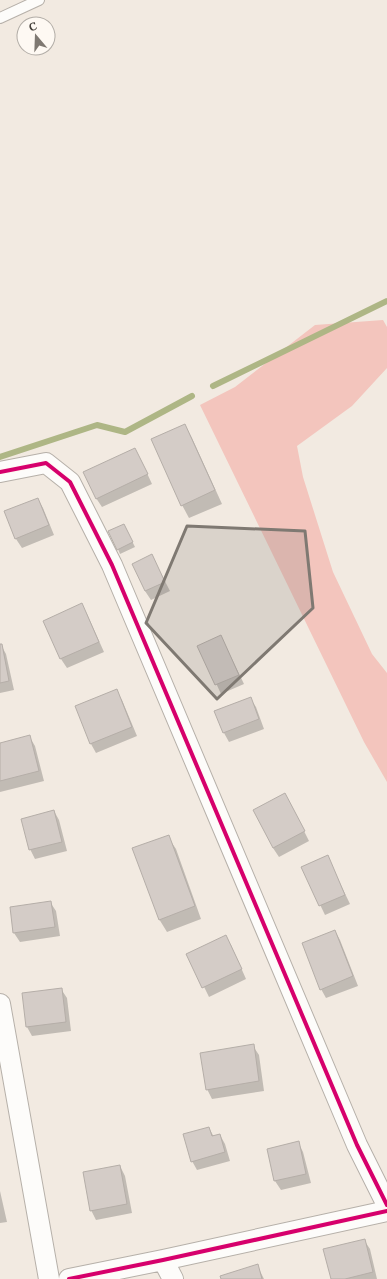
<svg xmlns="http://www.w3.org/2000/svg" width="387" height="1279" font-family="Lora,serif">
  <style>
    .forest { fill: #f3c5bd }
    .shadow { fill: #0003 }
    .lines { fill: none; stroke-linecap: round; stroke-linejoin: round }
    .stream { stroke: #aeb685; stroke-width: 6 }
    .building { fill: #d4ccc7; stroke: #b5aea8 }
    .service-casing { stroke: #b6b0a9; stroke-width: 12 }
    .minor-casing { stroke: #b6b0a9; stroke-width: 22 }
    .service { stroke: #fdfcfa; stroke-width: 10 }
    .minor { stroke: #fdfcfa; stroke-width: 20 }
    .cycleway-casing { stroke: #fef9f3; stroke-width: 6 }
    .cycleway { stroke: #d6006c; stroke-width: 4 }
    .marked { fill: #7f7972; fill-opacity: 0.2; stroke: #7f7972; stroke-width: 3; stroke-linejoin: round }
  </style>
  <rect width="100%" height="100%" fill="#f2eae1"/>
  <path class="forest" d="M383,320L387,327V368L352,406L297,446L303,477L333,572L372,654L387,673V782L364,742L200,405L235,387L315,325Z"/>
  <path class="shadow" d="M185,425L192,438L222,504L189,518L182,505Z
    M140,458L152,484L102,507L96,498Z
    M38,499L43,508L54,535L22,548L16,539L5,512Z
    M124,525L135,547L120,554L118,549Z
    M152,556L170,591L151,600L145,591Z
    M82,605L87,614L104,652L67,668L61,659L45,621Z
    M221,636L244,684L221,694L199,646Z
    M0,645H1L6,654L14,690L0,693Z
    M116,690L122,700L137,736L96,753L91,744Z
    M250,698L256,707L264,729L229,742L224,733L216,711Z
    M29,736L35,746L44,781L0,792V744Z
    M290,803L309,841L279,857L273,848Z
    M54,811L59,820L67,851L35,859L30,849Z
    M168,837L176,849L201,919L167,932L159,919Z
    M327,856L350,904L325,915L302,867Z
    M50,902L56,911L60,936L20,942L14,933Z
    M335,931L340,940L358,986L326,998L321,989Z
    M231,945L246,979L209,997L188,954Z
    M61,989L67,998L71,1031L32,1036L27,1027L23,994Z
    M253,1046L259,1055L264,1091L212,1099L207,1089Z
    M209,1128L214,1137L220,1135L225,1144L230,1161L197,1170L192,1161Z
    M298,1142L303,1152L311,1183L281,1190L275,1181L268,1150Z
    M120,1166L125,1176L132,1213L96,1220L91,1210Z
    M0,1191L7,1222L0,1223Z
    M364,1240L370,1249L377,1279H332Z
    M257,1265L264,1279H222Z"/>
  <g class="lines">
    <path class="stream" d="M213,386L387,301
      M0,457L97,425L125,432L192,396"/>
  </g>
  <path class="building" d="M185,424L215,490L181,506L151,439Z
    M135,448L148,474L96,499L83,472Z
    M38,498L49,525L15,539L4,511Z
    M124,524L133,542L117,550L108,531Z
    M152,554L165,582L145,591L132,564Z
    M82,603L99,642L60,659L43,621Z
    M221,635L239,675L215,685L197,646Z
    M0,644H2L9,681L0,683Z
    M117,689L132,727L90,744L75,706Z
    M251,697L259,719L223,733L214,711Z
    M30,735L39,771L0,781V743Z
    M285,793L305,831L273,848L253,810Z
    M54,810L62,842L29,850L21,819Z
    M169,835L195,906L159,920L132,848Z
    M328,855L345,895L319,906L301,867Z
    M51,901L55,927L13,933L10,907Z
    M335,930L353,976L320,990L302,943Z
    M226,935L242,969L202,988L186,954Z
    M62,988L66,1022L26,1027L22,993Z
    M254,1044L259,1081L206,1090L200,1053Z
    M209,1127L212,1136L220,1134L225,1152L191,1162L183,1134Z
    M299,1141L306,1174L274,1181L267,1149Z
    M120,1165L127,1204L90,1211L83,1172Z
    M365,1239L373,1272L345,1279H331L323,1249Z
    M258,1264L262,1279H221L220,1276Z"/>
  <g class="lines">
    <defs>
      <path id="service" d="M0,18L39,0"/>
      <path id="minor" d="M0,472L46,463L70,482L112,565L357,1145L387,1205
        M0,1004L49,1279
        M163,1260L173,1279
        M69,1279L163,1260L387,1211"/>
    </defs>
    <use href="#service" class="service-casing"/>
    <use href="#minor" class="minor-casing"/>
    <use href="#service" class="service"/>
    <use href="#minor" class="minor"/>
    <defs>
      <path id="cycleway" d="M0,472L46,463L70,482L112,565L357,1145L387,1205
        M69,1279L163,1260L387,1211"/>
    </defs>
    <use href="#cycleway" class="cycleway-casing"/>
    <use href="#cycleway" class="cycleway"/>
  </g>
  <path class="marked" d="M187,526L305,531L313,608L217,699L146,623Z"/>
  <g transform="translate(36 36) rotate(341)"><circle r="19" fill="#fef9f3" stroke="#b2ada7"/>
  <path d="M0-3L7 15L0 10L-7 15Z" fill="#7f7972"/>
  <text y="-6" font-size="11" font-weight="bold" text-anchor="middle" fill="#413c36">С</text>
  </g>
</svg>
